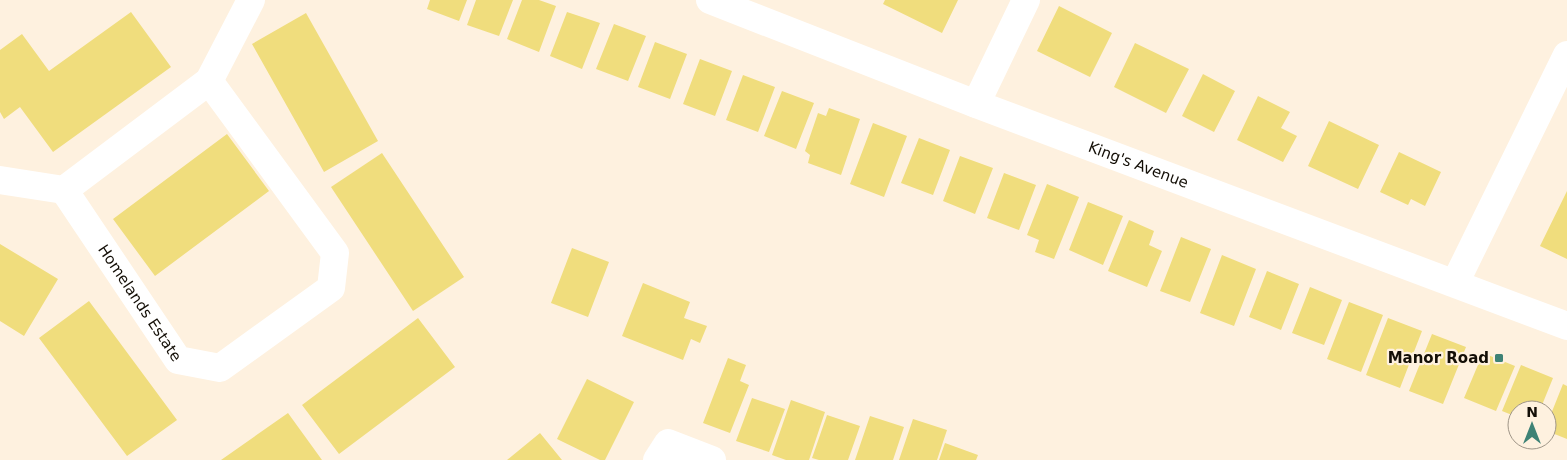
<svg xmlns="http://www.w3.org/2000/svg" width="1567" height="460" font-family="'DejaVu Sans',sans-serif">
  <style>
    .building { fill: #f0dd7d }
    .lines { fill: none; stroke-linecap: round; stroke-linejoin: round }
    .minor { stroke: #fff; stroke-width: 28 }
    .poi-dot { fill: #3e8275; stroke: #fef1df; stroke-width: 2 }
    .labels { text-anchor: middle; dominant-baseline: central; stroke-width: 4.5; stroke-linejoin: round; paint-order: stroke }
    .street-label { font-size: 15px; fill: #130e06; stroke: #fef1df }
    .poi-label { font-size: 15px; font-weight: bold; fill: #130e06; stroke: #fef1df; text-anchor: end }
  </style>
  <rect width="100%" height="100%" fill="#fef1df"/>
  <path class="building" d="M430,0H467L459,21L427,9Z
    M476,0H513L499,36L467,25Z
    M522,0H539L556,6L539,52L507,39Z
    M885,0H958L942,33L883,4Z
    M1059,6L1112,33L1090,77L1037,51Z
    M131,12L171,67L53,152L20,107L4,119L0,112V50L22,34L49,71Z
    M567,12L600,23L582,69L550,56Z
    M306,13L378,141L324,172L252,44Z
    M614,24L646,36L628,81L596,69Z
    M655,42L687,54L670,99L638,87Z
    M1135,43L1189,69L1166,113L1114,87Z
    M700,59L732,71L715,116L683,104Z
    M1203,74L1235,91L1214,132L1182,116Z
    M743,75L775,87L758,132L726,120Z
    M782,91L814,103L796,149L764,136Z
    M1258,96L1290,112L1281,128L1297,136L1283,162L1237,140Z
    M829,108L860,119L841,175L808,163L810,155L805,151L818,113L826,116Z
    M1329,121L1379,145L1358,189L1308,166Z
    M873,123L907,136L884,197L850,184Z
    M227,134L269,191L155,276L113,219Z
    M919,138L950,150L933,195L901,183Z
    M1399,152L1441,172L1425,206L1411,199L1408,205L1380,192Z
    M382,153L464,277L413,311L331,187Z
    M960,156L993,168L975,214L943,201Z
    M1004,173L1036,185L1019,230L987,218Z
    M1047,184L1079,197L1054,259L1035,252L1039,240L1027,235Z
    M1567,191V259L1540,246Z
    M1088,202L1123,216L1103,265L1069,250Z
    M1129,220L1154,231L1149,245L1162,251L1147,287L1108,271Z
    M1181,237L1211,249L1190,302L1160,291Z
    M0,244L58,279L24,336L0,321Z
    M572,248L609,262L588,317L551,303Z
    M1222,255L1256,269L1234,326L1200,313Z
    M1267,271L1299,284L1281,330L1249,317Z
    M643,283L690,302L684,318L707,326L700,343L691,339L683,360L622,336Z
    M1310,287L1342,300L1324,345L1292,333Z
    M89,301L177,420L127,456L39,338Z
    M1349,302L1383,315L1361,372L1327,359Z
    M418,318L455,367L339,454L302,405Z
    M1388,318L1422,331L1400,388L1366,375Z
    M1432,334L1466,347L1443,404L1409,391Z
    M1483,353L1515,366L1496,411L1464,398Z
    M728,358L746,365L740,381L749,385L730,433L703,423Z
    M1521,365L1553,378L1540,410H1517V417L1502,411Z
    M587,379L634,402L605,460H600L557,439Z
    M1563,384L1567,386V439L1547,431V424Z
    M752,398L785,409L769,452L736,441Z
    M791,400L825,412L809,460H786L772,455Z
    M288,413L322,460H221Z
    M827,415L860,426L848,460H819L812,458Z
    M870,416L904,427L893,460H855Z
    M913,419L947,430L937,460H899Z
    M540,433L562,460H507Z
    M945,443L978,455L976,460H939Z"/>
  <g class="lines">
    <g class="minor">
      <path id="s1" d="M710,0L976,104L1567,326"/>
      <path d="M976,104L1026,0"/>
      <path d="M0,180L64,190L209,81L251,0"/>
      <path id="s2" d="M64,190L178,360L220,368L331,288L335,253L209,81"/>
      <path d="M1455,283L1567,55"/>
      <path d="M657,460L668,443L712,460"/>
    </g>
  </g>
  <rect class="poi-dot" x="1494" y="353" width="10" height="10" rx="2.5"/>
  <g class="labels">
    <g class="street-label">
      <text stroke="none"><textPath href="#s1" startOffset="459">King's Avenue</textPath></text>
      <text stroke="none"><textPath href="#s2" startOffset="136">Homelands Estate</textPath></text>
    </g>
    <g class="poi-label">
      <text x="1489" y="358">Manor Road</text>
    </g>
  </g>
  <g transform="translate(1532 425)"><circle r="24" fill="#fef1df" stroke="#a09688"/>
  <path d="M0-4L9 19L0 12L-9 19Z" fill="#3e8275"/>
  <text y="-8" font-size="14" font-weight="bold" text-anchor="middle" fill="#130e06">N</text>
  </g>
</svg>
